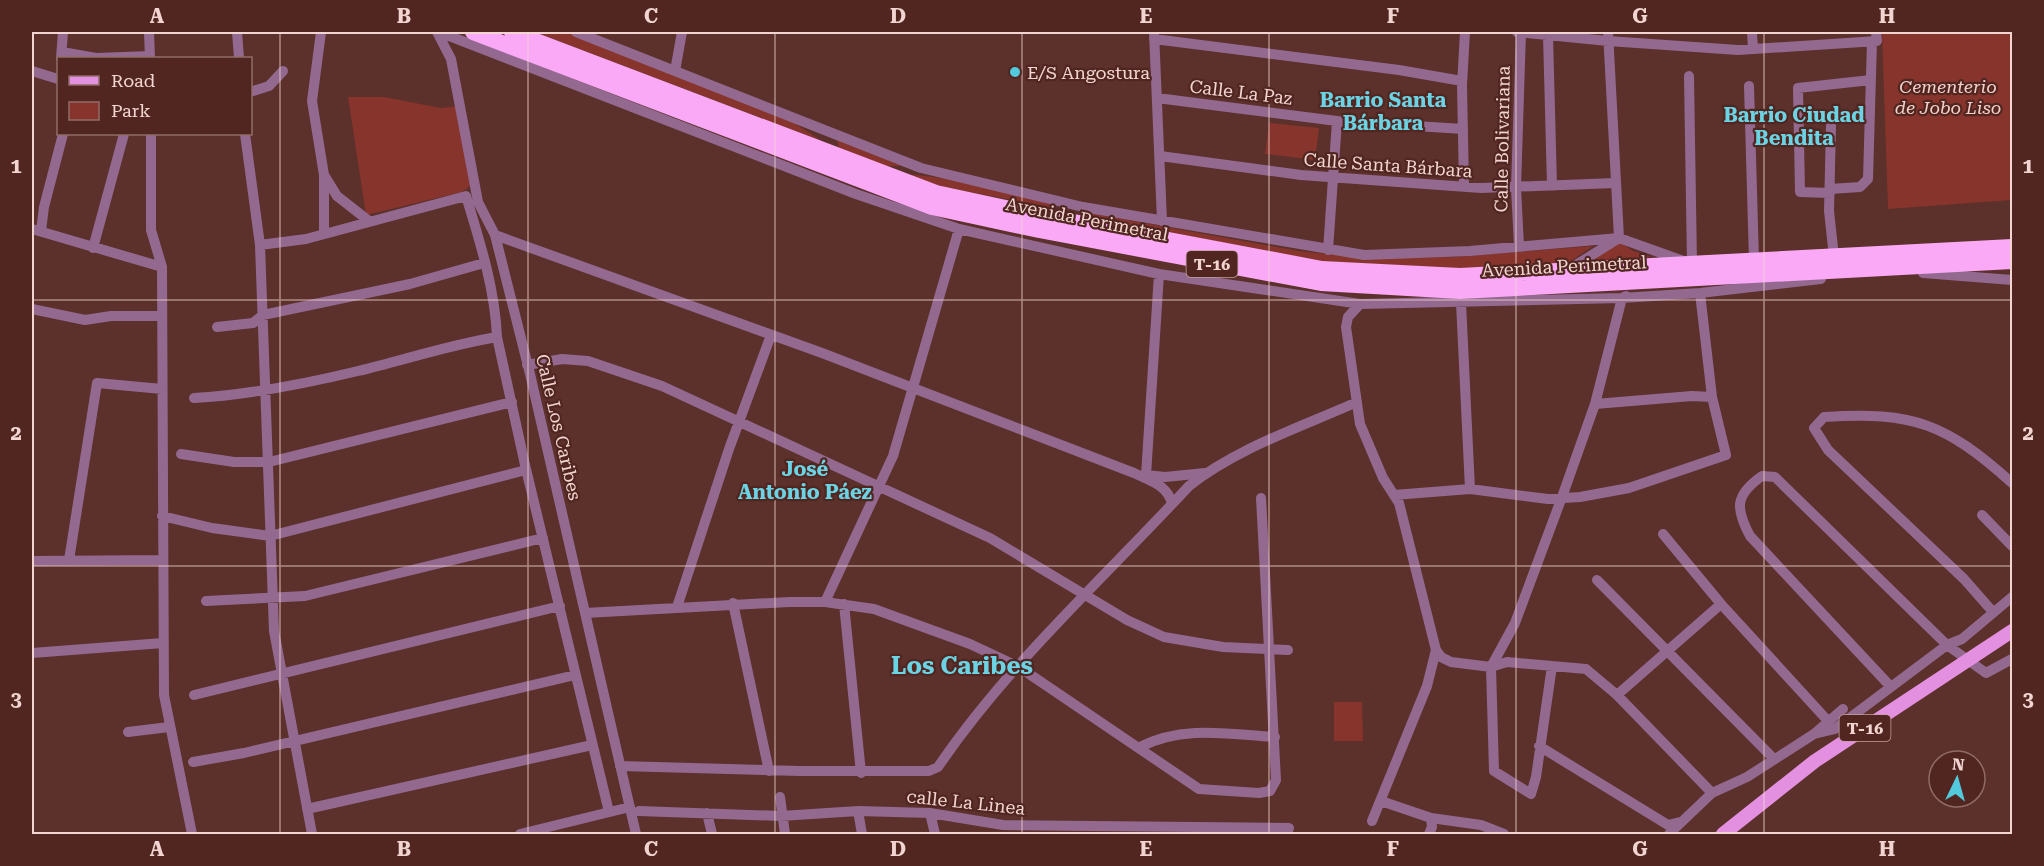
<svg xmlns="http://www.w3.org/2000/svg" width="2044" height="866" font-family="'Roboto Serif',serif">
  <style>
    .green { fill: #86342c }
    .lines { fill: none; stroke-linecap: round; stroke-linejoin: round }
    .minor { stroke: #936990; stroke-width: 10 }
    .major { stroke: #e490e1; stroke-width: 14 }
    .highway { stroke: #faa9f6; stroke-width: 16 }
    .grid { fill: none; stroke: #f2d5d1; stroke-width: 1.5; stroke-opacity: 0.55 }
    .poi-dot { fill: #53cadc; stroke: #512621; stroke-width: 2 }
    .labels { text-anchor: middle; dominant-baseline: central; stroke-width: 4.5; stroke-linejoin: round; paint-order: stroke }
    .shield { fill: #512621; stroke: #c2a09c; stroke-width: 1.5 }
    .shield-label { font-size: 16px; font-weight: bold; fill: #f2d5d1 }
    .poi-label { font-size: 18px; fill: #f2d5d1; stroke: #512621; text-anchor: start }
    .park-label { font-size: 18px; font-style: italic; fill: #f3d0ca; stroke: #512621 }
    .street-label { font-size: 18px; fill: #f2d5d1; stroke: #512621 }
    .neighbourhood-label { font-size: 20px; font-weight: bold; fill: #6bd4e4; stroke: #512621 }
    .district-label { font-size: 24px; font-weight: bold; fill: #6bd4e4; stroke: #512621 }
    .neatline { fill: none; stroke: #f2d5d1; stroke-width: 2 }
    .grid-label { font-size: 20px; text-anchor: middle; font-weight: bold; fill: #f2d5d1 }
  </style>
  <rect width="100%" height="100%" fill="#5c302b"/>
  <path class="green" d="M535,32H568L794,123L822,141Z
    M1882,32H2012V200L1888,209Z
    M348,97H384L441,108L458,106L470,186L462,192L366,215Z
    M1269,123L1319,128L1315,160L1265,154Z
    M837,140L902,166H886L839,148Z
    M911,175C932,174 1043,196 1056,208L948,188L912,178Z
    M1083,212L1299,251L1363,258L1455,257L1593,246L1568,263L1466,269L1317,261L1088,216Z
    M1621,243L1633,251L1651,257L1601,262L1591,261L1614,244Z
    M1334,702H1362L1363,741H1334Z"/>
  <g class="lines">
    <path class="minor" d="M149,32L150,58
      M237,32L239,58
      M321,32L312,101L324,175V234
      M437,32L451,59L478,202L495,235L530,374L636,834
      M439,32L856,194L959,229L1159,274L1360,304L1622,298L1700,293L1821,279
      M576,32L921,168L1083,207L1364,255L1470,251L1619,238L1692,264L1689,76
      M1154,32L1162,221
      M1517,32L1608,41L1738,50L1877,41L1876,32
      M1608,32L1619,238
      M1752,32L1753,49
      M1548,35L1552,186
      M1154,39L1399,70L1462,81
      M62,52L96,58L150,56
      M61,58L63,32
      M32,71L58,79
      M675,71L682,32
      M1749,86L1754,261
      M250,92L269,86L283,71
      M1157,98L1337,121L1463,129
      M1831,125L1829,211L1834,257
      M151,134V230L162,267L164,695L192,834
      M245,134L260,245L274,631L312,834
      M1160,156L1301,175L1481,188L1615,183
      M324,175L337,196L369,221
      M1464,186L1462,85L1465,32
      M1830,189L1860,187L1868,179L1872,41
      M1830,193L1800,192L1798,88L1871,80
      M32,229L162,267
      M41,231L44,207L63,134
      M495,235L822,353L1134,473C1150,481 1168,485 1172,504
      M260,245L306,239L466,196C480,242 495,289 497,337
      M1519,246L1516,188L1521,32
      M93,248L124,134
      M1328,250L1337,121
      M1571,268L1616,240
      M1923,273L2012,280
      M1461,303L1470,489
      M1360,304L1348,317L1346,327L1360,424L1383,478L1399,503L1436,650L1427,686L1372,821
      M32,309L85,320L111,316H162
      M217,327L253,323L263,315L410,284L484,263
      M527,365L562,359L588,361L662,386L990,538L1127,620L1164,637L1223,647L1288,650
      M194,398C249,395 304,384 358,371C404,360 449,345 497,337L525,465L609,812
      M1595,404L1692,396L1712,397
      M181,454L234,462H269L512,402
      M1146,475L1159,274
      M1146,475L1165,477L1205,473
      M1394,495L1470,489L1548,499L1580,497L1629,488L1726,455L1712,397L1700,293
      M1982,515L2012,546
      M162,516L212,528L270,536L526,470
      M1663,534L1721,604L1828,721
      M69,560L97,383L162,389
      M32,561L162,560
      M1597,580L1774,759
      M206,601L305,596L543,538
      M825,602L893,456L959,229
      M733,603L769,771
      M844,604L861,773
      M677,607L729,449L771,335
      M1993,612L1964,579L1828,450L1814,428L1824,417C1914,411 1946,424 2012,483
      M585,613L789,602H825L874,609L970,644L1019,667L1199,789L1259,793L1270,791L1276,780L1261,498
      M1436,650L1441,657L1451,662L1491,667L1507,662L1586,669L1617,695L1712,793
      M32,653L163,643
      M1552,666L1536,777L1531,794L1494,771L1491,667L1515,623L1562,497L1595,404L1622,298L1626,296
      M1891,687L1750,536C1735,508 1735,495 1762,476L1775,477L1947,645L1986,673L2012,659
      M194,695L560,606
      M1617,695L1721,604
      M128,732L169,727
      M1814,734L1835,729L1947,645L1962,639L2012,597
      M1539,746L1668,825L1680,822
      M1140,747C1182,725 1229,734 1275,737
      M193,762L244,753L575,675
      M620,766L800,771H929L938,767C1009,663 1104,578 1189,486C1237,448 1301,427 1357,402
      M780,797L785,834
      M1381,801L1431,818L1481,825L1504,834
      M307,809L592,745
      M639,811L781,816L858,811L930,813L1003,825L1289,828L1287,834
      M858,811L862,834
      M707,813L712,834
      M930,813L935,834
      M520,834L630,807
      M1429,834L1432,827L1431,818
      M1669,834L1712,793L1747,777L1814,734L1843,709"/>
    <path class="major" d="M1723,834L1815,761L2012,631"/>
    <path class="highway" d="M473,32L932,207L1039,230L1321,283L1460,291L2012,261
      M512,32L936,193L1042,216L1322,269L1460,276L2012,247"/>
  </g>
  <path class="grid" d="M280,32V834M528,32V834M775,32V834M1022,32V834M1269,32V834M1516,32V834M1764,32V834M32,300H2012M32,566H2012"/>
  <circle class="poi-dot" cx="1015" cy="72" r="6"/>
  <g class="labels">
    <g class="shield">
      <rect x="1186.5" y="251" width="51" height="26" rx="4.5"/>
      <rect x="1839.5" y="715" width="51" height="26" rx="4.5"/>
    </g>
    <g class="shield-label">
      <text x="1212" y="264">T-16</text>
      <text x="1865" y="728">T-16</text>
    </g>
    <g class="poi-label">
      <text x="1027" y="72">E/S Angostura</text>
    </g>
    <g class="park-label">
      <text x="1948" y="86">Cementerio<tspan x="1948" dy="21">de Jobo Liso</tspan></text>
    </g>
    <g class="street-label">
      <text transform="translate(1241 92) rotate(7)">Calle La Paz</text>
      <text transform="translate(1502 139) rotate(-89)">Calle Bolivariana</text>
      <text transform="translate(1388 165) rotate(4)">Calle Santa Bárbara</text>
      <text transform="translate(1087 219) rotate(11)">Avenida Perimetral</text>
      <text transform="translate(1564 266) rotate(-3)">Avenida Perimetral</text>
      <text transform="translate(559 427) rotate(77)">Calle Los Caribes</text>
      <text transform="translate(966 802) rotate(6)">calle La Linea</text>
    </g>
    <g class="neighbourhood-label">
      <text x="1383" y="100">Barrio Santa<tspan x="1383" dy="23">Bárbara</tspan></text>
      <text x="1794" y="115">Barrio Ciudad<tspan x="1794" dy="23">Bendita</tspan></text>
      <text x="805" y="469">José<tspan x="805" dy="23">Antonio Páez</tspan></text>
    </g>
    <g class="district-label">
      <text x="962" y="666">Los Caribes</text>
    </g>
  </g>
  <rect width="2044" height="866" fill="none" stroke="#512621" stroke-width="66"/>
  <rect x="57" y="57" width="195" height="78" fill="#512621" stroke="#916c67" stroke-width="1.5"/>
  <rect x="69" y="76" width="30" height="9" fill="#e490e1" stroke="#916c67" stroke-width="1.5"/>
  <text x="111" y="87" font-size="18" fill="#f2d5d1">Road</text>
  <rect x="69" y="102" width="30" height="18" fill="#86342c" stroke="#916c67" stroke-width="1.5"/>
  <text x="111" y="117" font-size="18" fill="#f2d5d1">Park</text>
  <g transform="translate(1957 779) rotate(5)"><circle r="28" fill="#512621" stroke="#916c67" stroke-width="1.5"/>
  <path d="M0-4.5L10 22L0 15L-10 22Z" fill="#53cadc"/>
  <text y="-9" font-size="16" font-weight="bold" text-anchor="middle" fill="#f2d5d1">N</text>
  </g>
  <rect x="33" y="33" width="1978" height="800" class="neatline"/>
  <g class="grid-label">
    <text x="157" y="23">A</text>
    <text x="404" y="23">B</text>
    <text x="651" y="23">C</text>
    <text x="898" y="23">D</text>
    <text x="1146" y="23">E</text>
    <text x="1393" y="23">F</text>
    <text x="1640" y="23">G</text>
    <text x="1887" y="23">H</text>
    <text x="16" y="173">1</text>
    <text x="2028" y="173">1</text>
    <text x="16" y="440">2</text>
    <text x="2028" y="440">2</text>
    <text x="16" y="706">3</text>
    <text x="2028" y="706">3</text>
    <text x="157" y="856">A</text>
    <text x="404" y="856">B</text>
    <text x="651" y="856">C</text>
    <text x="898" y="856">D</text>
    <text x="1146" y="856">E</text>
    <text x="1393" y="856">F</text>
    <text x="1640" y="856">G</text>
    <text x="1887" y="856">H</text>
  </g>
</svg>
